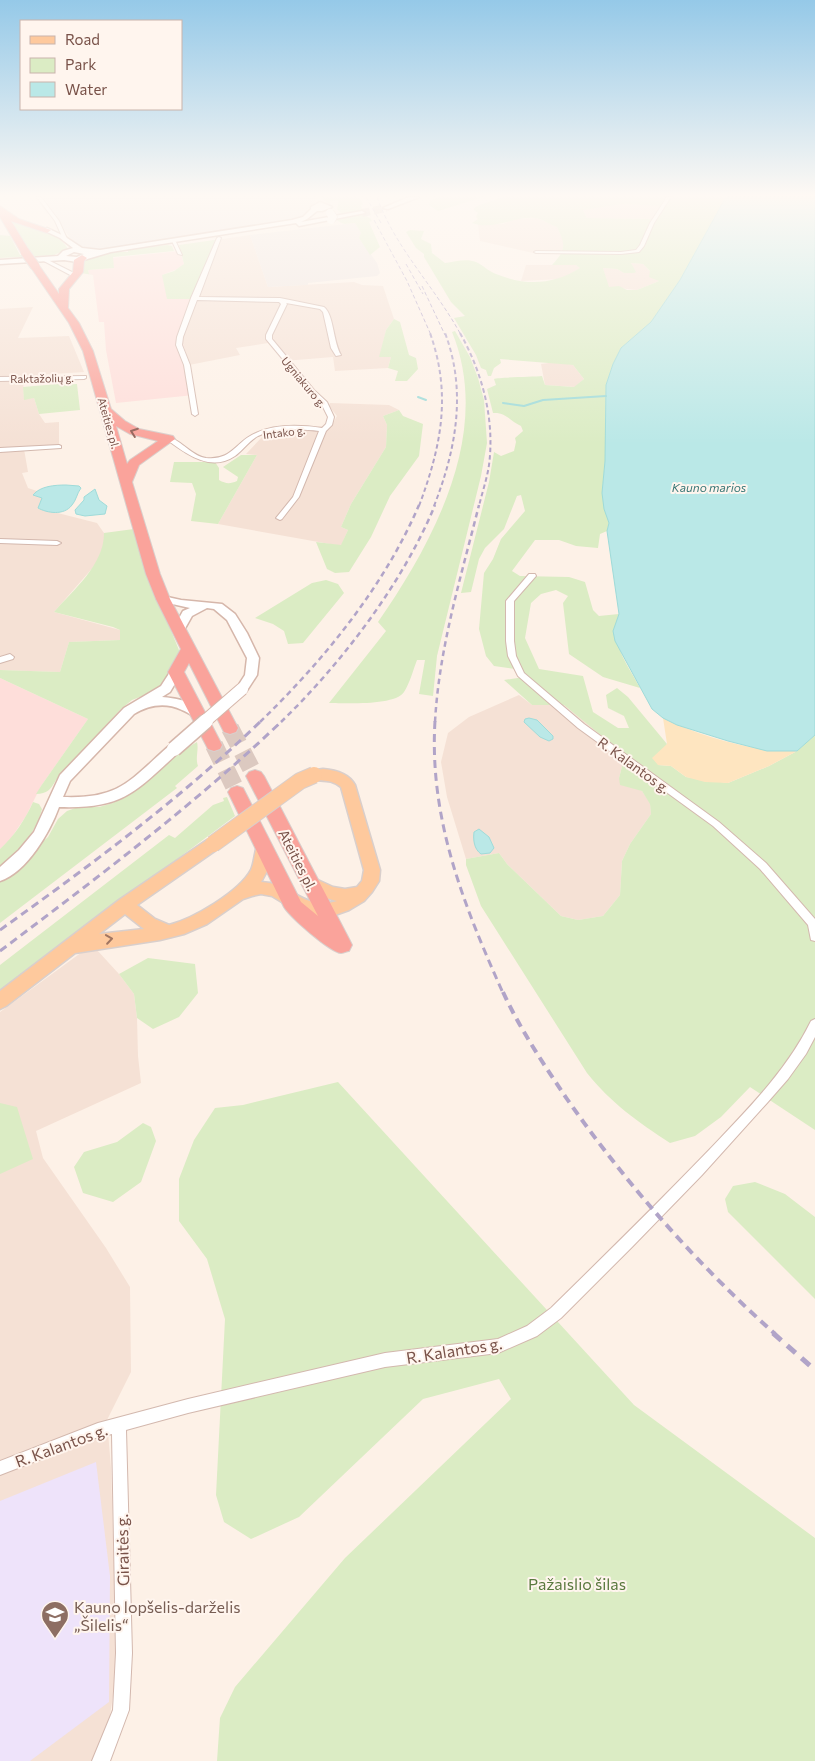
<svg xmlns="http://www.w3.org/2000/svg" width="815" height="1761" font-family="Commissioner,sans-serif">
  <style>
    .residential { fill: #f5e1d5 }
    .commercial { fill: #fededa }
    .industrial { fill: #eee4e0 }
    .education { fill: #eee3fa }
    .green { fill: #dbecc4; fill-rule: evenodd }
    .sand { fill: #fee5c0 }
    .water { fill: #bae8e7; stroke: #9fdbd9 }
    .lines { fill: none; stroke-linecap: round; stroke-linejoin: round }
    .stream { stroke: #9fdbd9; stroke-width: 2 }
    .secondary-tunnel { stroke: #dcc9c0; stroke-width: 8; stroke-dasharray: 8 4; stroke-linecap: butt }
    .highway-tunnel { stroke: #dcc9c0; stroke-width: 18; stroke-dasharray: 18 9; stroke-linecap: butt }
    .street-casing { stroke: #d3b8ae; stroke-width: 2 }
    .secondary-casing { stroke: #d6b7ab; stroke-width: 3 }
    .primary-casing { stroke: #d9cfcc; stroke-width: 3 }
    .highway-casing { stroke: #d9cfcc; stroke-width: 2 }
    .street { fill: #fff; fill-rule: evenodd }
    .secondary { fill: #fff; fill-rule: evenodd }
    .primary { fill: #fec99d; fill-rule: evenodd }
    .highway { fill: #faa39b; fill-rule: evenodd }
    .rail-far5 { stroke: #b1a4c8; stroke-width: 1; stroke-dasharray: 4 2.5; stroke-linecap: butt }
    .rail-far4 { stroke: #b1a4c8; stroke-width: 2; stroke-dasharray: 4.5 3; stroke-linecap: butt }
    .rail-far3 { stroke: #b1a4c8; stroke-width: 2.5; stroke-dasharray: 5.5 4; stroke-linecap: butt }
    .rail-far2 { stroke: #b1a4c8; stroke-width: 3; stroke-dasharray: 8 5; stroke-linecap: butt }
    .rail-far1 { stroke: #b1a4c8; stroke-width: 4; stroke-dasharray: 9 6; stroke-linecap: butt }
    .rail { stroke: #b1a4c8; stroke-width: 5; stroke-dasharray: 11 8; stroke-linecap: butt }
    .secondary-bridge-far2-casing { stroke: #d6b7ab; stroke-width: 9; stroke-linecap: butt }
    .secondary-bridge-far1-casing { stroke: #d6b7ab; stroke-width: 14; stroke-linecap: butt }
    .secondary-bridge-casing { stroke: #d6b7ab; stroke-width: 17; stroke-linecap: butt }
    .primary-bridge-casing { stroke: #d9cfcc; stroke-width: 18; stroke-linecap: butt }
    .highway-bridge-casing { stroke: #d9cfcc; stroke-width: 11; stroke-linecap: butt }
    .secondary-bridge-far2 { stroke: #fff; stroke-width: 8 }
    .secondary-bridge-far1 { stroke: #fff; stroke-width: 12 }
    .secondary-bridge { stroke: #fff; stroke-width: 14 }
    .primary-bridge { stroke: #fec99d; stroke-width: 16 }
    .highway-bridge { stroke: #faa39b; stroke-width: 9 }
    .oneway { stroke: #936259 }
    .oneway2 { stroke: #a17662 }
    .labels { text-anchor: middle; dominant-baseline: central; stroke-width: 4; stroke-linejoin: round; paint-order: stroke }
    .far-street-label { font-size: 11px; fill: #795249; stroke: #fff5ee }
    .far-water-label { font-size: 12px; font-style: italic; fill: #397776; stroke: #fff5ee }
    .street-label { font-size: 14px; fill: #795249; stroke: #fff5ee }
    .near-street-label { font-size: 16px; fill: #795249; stroke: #fff5ee }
    .near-park-label { font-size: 16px; fill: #5a793e; stroke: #fff5ee }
    .near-education-label { font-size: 16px; fill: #785e54; stroke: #fff5ee; text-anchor: start }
  </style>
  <rect width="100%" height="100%" fill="#fdf1e7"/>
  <path class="residential" d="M622,204L663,206L655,219L587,218L583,209Z
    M537,218L557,227L564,241L563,253H533L480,241L478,224H503L514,219Z
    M250,235L268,287L354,282L362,285L383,286L394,319L386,330L380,357H391L388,368L335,371L333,357L284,361L268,343L236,348L240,355L189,365L181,336L216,240Z
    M631,263L643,264L659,281L637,290L608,287L603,268L617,269L624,273H634Z
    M526,265H576L581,268L561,279L521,281Z
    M33,307L18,338L69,336L84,372L23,376L24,399L34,398L39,414L45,423L59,422V447L24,449L28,472L22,473L28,488L37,491L34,495L43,498L38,508L97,523L104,533V545L96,564L54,612L120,630V640L69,642L60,672L0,670V309Z
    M556,362L573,365L584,379L575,387L545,385L541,364Z
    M330,403L389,405L399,410L383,416L387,425L386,447L351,504L341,527L348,530L341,546L218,524L257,455L246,454L263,436L275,432L332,425L337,416L329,406Z
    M519,695L532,705H564L610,742L625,755L619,778L642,791L650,803L651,814L630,844L622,861L620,895L603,916L578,920L561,916L507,864L499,853L466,859L447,797L441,762L448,733L469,717Z
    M97,950L119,974L134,994L137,1018L138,1056L141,1083L36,1131L43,1158L106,1248L130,1287L131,1372L107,1420L111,1468L117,1669L109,1722L92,1761H0V1012L82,952Z"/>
  <path class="commercial" d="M180,251L184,264L182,267L162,275L192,299L181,336L189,365L194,395L116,403L106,350L104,322H99L93,275L89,274L88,270L114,268L112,258Z
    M0,678L88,719L41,786L26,816L9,841L0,849Z"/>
  <path class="industrial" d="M35,197H315L316,203L310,206L312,209L304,217L298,220L95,250L77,248L53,213L47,214Z
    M355,223L361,233L359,238L377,263L380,273L377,276L308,283V285L268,287L250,235Z"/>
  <path class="education" d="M96,1462L110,1576L109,1702L30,1761H0V1501Z"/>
  <path class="green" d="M322,197H359L363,204L361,206L363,211L343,215L337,209L339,200L330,201V204L323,200Z
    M438,197H483L438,211L429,205L430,201Z
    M501,197H667L660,206L622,204L583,210L587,218L651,219L642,241L641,249L645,246L655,219L671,197H726L680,280L651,322L621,348L613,364L606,385L605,461L602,493L609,523L607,531L600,534L598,548L576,546L559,540H535L512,571L520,576L569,577L585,582L593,610L599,616L619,614C608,641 628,665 640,688L603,677L569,654L563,603L568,596L556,590L541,594L531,603L525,638L539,669L583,676L593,712L618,728H629L624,716L608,708L606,695L617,688L628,697L667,744L658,765L671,766L686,777L728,783L769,766L797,751L815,735V1130L750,1087L721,1117L695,1136L670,1143C638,1122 611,1103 587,1073L481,906L466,865V859L499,853L507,864L561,916L578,920L603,916L620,895L622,861L630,844L651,814L650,804L642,791L620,785L619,778L625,755L564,705H532L504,680L524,677L522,670L494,666L486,656L479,629L484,573L493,559L501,539L525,511L521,495L517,496L504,529L485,548L479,559L471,592L461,593L489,482L494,452L501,456L514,451L516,442L515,438L523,431L521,426C510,421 506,412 493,413L487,389L496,385L494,379C498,377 534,377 542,376L545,385L574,387L584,379L573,365L500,359L501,363L494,368L491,376H488L486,370L481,368L476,355L454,318L465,316L451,302L424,257V254L416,248L406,232L410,230L424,231L421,239L431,244L432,253L445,263C455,262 466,258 476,262C483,265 488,271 496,274C526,286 553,285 580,268L576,265H552C566,250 566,245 557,227C550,225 543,219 535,218C514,216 493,231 472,223L478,219L476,217L478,213L474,210V208C483,202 492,202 501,197ZM631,263L643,264L650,271L649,277L659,281L637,290H627L619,286L609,287L603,268L617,269L624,273H634L636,272Z
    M362,214L370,218L372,221L369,222L380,247L370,255L359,238L361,233L355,223L344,224L336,220Z
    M10,220C29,226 57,230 68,249L54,255L0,258V235L10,236L20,255L32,254Z
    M214,240H216L192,299H167L162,275L174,271L184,264L179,245Z
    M167,245L172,246L174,251L113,257L114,268L88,270L89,274L93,275L81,273V261L106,252H128V250Z
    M394,319L400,322L409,355L416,358L418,369L407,381H395L398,371L388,368L391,357H379L386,330Z
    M455,331L470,357L478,378L484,400L487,443L481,476L437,656L433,696L419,694L425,660H417C413,670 410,683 404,692C395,706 345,703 329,703L386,631L378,622C434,541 493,432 452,332Z
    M58,384L61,385L77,384L80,410L39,414L34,398L24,400L23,387Z
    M399,410L403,416L423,424L419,456L390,496L371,537L349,572L335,573L327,569L316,542L341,545L348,530L341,527L351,504L386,447L387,425L383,416Z
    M241,455H257L218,524L191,521L196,494L192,483L170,482L174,462H215L219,468V480C226,484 230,484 237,481L238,477L223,467Z
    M134,529L142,560L181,655L165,682L158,690L132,700L121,709L56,780C51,789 47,794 36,794L41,786L88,719L0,678V670L60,672L69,642L120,640V630L113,627L54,612C74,589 104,565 104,533Z
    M326,580L338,584L344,593L303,643L288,644L284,631L273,624L255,618L312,583Z
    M197,742C199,750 195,758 198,766L175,786L177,788L0,923V881L48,837L58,819L67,811L78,807H99L113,803L137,787L185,747L187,748Z
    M227,797L235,816L0,991V965L169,835L175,838L213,805L224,801L223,798Z
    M33,802L39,804L42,809C36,833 19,851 0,867V849C14,836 25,820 33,802Z
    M148,958L195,964L198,993L179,1017L153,1029L137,1018L134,994L119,974Z
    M338,1082L634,1405L815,1538V1761H217L220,1718L235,1687L345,1558L511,1399L499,1379L423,1399L299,1517L251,1539L224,1522L216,1495L225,1319L207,1259L179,1221V1179L194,1140L215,1108L243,1105Z
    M0,1103L17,1107L33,1159L0,1174Z
    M143,1123L151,1127L156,1141L141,1182L113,1202L83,1193L74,1167L84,1152L117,1142Z
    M755,1182L785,1194L815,1217V1299L728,1212L725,1199L733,1186Z"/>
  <path class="sand" d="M663,718C702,737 754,752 797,751L769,766L728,783L705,782L686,777L671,766L658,765L652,758L667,744Z"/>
  <path class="water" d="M726,197H815V735L797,751H767L728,741L677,725L663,718L652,709L615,641L613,631L619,614L607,531L609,523L604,509L602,493L605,461L606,385L613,364L621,348L651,322L680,280Z
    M66,485L79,486L81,488C77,493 76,501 72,505C64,516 47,513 38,508L42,498L33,495C40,486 55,485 66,485Z
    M95,489L99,500L107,506L105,514L85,516L76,514L75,510L84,500V497Z
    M529,718L537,720L553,736V739L549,741L540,737L524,722L525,719Z
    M479,829L489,837L494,848L490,853L481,854C474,849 473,840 474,832Z"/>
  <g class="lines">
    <path class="stream" d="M418,397L426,400
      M503,403L524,406L543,400L606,396"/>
    <path class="secondary-tunnel" d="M362,213L386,208"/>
    <path class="highway-tunnel" d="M230,728L255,776
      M214,745L237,792"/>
    <defs>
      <path id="street" d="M37,197H41L59,221L68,241H64L55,221Z
        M667,197H671L654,223L644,246L639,252L621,254L536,253L534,252L536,251L621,252L636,250L640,245L650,223Z
        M219,237L221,238L199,297L280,298L324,307C334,315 333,342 341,355L336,356L331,348L323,312L320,309L286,303L287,304L272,335V339L314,390L327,402L334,417L332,425L326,431L299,497L282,519L280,520L276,518L293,497L319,431C301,429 275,428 258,436C249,441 243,450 235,456C210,473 185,453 166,439L169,437C182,441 192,456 206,458C232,461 236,441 256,433C275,424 302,425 322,428L326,424L328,417L321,403L310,392L266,339V335L281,304L279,302L197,300L183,337L182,345L190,365L198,414L195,416L192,414L184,365L176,345L177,337L191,298L217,238Z
        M172,241L176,242L182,255L178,254Z
        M44,258L78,275L79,276L74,277L42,260Z
        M86,376V378L84,379L0,381V377Z
        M59,445L61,446V448L0,452V448Z
        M0,539L57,541L61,543L57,545L0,543Z
        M529,574H535L536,576L514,601V641L516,656L524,673L584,724L719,822L766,863L815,919V941L811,940L808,925L760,869L713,826L578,728L518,676L508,656L506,641V601Z
        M10,654L14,657L13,659L0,663V657Z
        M815,1019V1037L806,1054L788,1079L767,1103L702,1175L632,1247L561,1318L537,1336L498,1353L385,1367L188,1413L126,1430L132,1653L129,1710L110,1761H92L113,1710L116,1653L112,1434L98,1437L0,1475V1461L98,1423L188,1399L385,1353L498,1339L527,1326L551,1308C605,1255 658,1203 710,1149C748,1109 787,1070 811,1021Z"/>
      <path id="secondary" d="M409,197H419L388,209L383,208Z
        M320,202L332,207L322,211H317L307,219L301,222L362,211L365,213L299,226L296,223L111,252L77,262L64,260L0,264V260L58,256L63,251L73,248L60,238L45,231V229L47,228L64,236L82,248L100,250L292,220L303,217L311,209V207ZM74,252L84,254L77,257L66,256Z
        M163,596L181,600L222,604L235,614L247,633L259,658L257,675L246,692H238L236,689L245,675L247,658L227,620L214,609L207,608L192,616L183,632H175L173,629L183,611L190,608L159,601L157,599Z
        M176,668L182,672L170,692L162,697C176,698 197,702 205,714L204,717C195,719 190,713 182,710C165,702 149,705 134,714L70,781L63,797C120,799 129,781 169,746H179L181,749L179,752C134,793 123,809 59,807C50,832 27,872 0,881V867L19,850L34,832L60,775L124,708L161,686L172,669Z"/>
      <path id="primary" d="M323,769C336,770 349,774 355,785L380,870L379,881L372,892L364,901L349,910L335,915L317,917L295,910L272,896L261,894L252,896L243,899L207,924L184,934L160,940L75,953L6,1006L0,1009V991L119,900L207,840L213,838L219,840L221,844L219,848L137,905L155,919L169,925C193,919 239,892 251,870C255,861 254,852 258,844L264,842L270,844C276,855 267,872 261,882C293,883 302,911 337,901C325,898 307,893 301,882L303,878L309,876L333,887L345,889L357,887L362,881L364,870L341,787C330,778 321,782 309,779L307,775L309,771ZM125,914L144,929L99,934Z"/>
      <path id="highway" d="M0,206L19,219L51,230L47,233L11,221L30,252L28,254H22L0,217Z
        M82,255L87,258L84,261L83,272L69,289L68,308L79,323L93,351L111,409L125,421L139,429L173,436L175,439L139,465L132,482L160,574L170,599L238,728L236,732L230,734L224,732L189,663L184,672L222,745L220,749L214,751L208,749L206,745L168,672L181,649L156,599L146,574L83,351L69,323L30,266L35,263L38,264L59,294V289L73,272L74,260ZM116,426L130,434L158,441L130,460L127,464Z
        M255,770L261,772L264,776L349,939L352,945L349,951C347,951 343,953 341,953C330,952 290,917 284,907L228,792L231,788L237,786L243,788L301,902L318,916L246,776L249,772Z"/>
    </defs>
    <use href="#street" class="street-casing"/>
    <use href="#secondary" class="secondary-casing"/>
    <use href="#primary" class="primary-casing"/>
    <use href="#highway" class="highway-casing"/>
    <use href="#street" class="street"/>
    <use href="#secondary" class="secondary"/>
    <use href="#primary" class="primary"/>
    <use href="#highway" class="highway"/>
    <path class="rail-far5" d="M366,197L381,223
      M377,197C395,248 435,287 461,335
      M374,220L407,281L431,335
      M406,264L423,294
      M422,286L445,335"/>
    <path class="rail-far4" d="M460,333C482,372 495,419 489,465C487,479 482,493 479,506
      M419,506C441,447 452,395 430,333
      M434,506C456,450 467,391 445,333"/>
    <path class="rail-far3" d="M260,722C323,661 384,587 419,505
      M281,722C341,664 403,583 435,505
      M435,722C439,648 461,577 479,505"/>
    <path class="rail-far2" d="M435,721C429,819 464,906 503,993
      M0,930C91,865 180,799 261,721
      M0,951C97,878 194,805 282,721"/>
    <path class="rail-far1" d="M503,992C520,1029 544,1065 567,1099C627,1185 697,1264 775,1334"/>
    <path class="rail" d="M773,1333L815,1370"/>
    <defs>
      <path id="secondary-bridge-far2" d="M330,213L333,217L331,220"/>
      <path id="secondary-bridge-far1" d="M204,722L242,689"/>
      <path id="secondary-bridge" d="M174,749L206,721"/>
      <path id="primary-bridge" d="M213,844L300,781L314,775"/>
      <path id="highway-bridge" d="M25,252L35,266"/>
    </defs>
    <use href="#secondary-bridge-far2" class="secondary-bridge-far2-casing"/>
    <use href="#secondary-bridge-far1" class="secondary-bridge-far1-casing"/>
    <use href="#secondary-bridge" class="secondary-bridge-casing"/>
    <use href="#primary-bridge" class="primary-bridge-casing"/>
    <use href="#highway-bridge" class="highway-bridge-casing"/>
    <use href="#secondary-bridge-far2" class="secondary-bridge-far2"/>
    <use href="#secondary-bridge-far1" class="secondary-bridge-far1"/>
    <use href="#secondary-bridge" class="secondary-bridge"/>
    <use href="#primary-bridge" class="primary-bridge"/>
    <use href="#highway-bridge" class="highway-bridge"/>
  </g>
  <defs><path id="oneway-chevron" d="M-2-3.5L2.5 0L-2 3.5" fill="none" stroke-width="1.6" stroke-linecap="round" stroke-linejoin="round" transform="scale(1.25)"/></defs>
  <use class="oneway" href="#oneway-chevron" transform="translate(134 432) rotate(-160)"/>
  <use class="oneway2" href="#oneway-chevron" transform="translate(109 939) rotate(-8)"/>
  <linearGradient id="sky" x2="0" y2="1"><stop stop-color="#95c9e8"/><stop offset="0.44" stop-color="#fef9f4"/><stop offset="1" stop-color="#fef9f4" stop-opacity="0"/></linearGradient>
  <rect width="815" height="444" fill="url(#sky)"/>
  <defs>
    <symbol id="school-pin" viewBox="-11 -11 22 30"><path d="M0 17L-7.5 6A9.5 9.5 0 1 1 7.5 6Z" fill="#8d6e63" stroke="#fff5ee"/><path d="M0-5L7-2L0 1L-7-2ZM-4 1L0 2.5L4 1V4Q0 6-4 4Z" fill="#fff"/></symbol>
  </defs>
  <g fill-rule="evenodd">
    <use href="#school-pin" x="39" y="1599" width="32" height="43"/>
  </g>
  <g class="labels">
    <g class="far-street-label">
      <text transform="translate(42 378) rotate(-1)">Raktažolių g.</text>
      <text transform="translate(304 382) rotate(50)">Ugniakuro g.</text>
      <text transform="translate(109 423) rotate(74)">Ateities pl.</text>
      <text transform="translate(284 432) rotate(-7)">Intako g.</text>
    </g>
    <g class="far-water-label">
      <text x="709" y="487">Kauno marios</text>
    </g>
    <g class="street-label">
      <text transform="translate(634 765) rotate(36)">R. Kalantos g.</text>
      <text transform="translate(298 860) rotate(63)">Ateities pl.</text>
    </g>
    <g class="near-street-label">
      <text transform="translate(454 1350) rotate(-9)">R. Kalantos g.</text>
      <text transform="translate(61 1445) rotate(-20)">R. Kalantos g.</text>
      <text transform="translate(122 1550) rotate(-91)">Giraitės g.</text>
    </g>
    <g class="near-park-label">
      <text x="577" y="1583">Pažaislio šilas</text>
    </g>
    <g class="near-education-label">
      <text x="74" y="1606">Kauno lopšelis-darželis<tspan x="74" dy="18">„Šilelis“</tspan></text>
    </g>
  </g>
  <rect x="20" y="20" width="162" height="90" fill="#fff5ee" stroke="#c9b4ac"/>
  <rect x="30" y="36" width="25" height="8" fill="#fec99d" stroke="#c9b4ac"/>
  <text x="65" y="45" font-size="15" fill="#795249">Road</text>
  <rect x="30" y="58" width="25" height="15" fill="#dbecc4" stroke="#c9b4ac"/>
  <text x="65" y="70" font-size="15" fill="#795249">Park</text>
  <rect x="30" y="82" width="25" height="15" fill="#bae8e7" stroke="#c9b4ac"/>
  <text x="65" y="95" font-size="15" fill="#795249">Water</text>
</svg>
